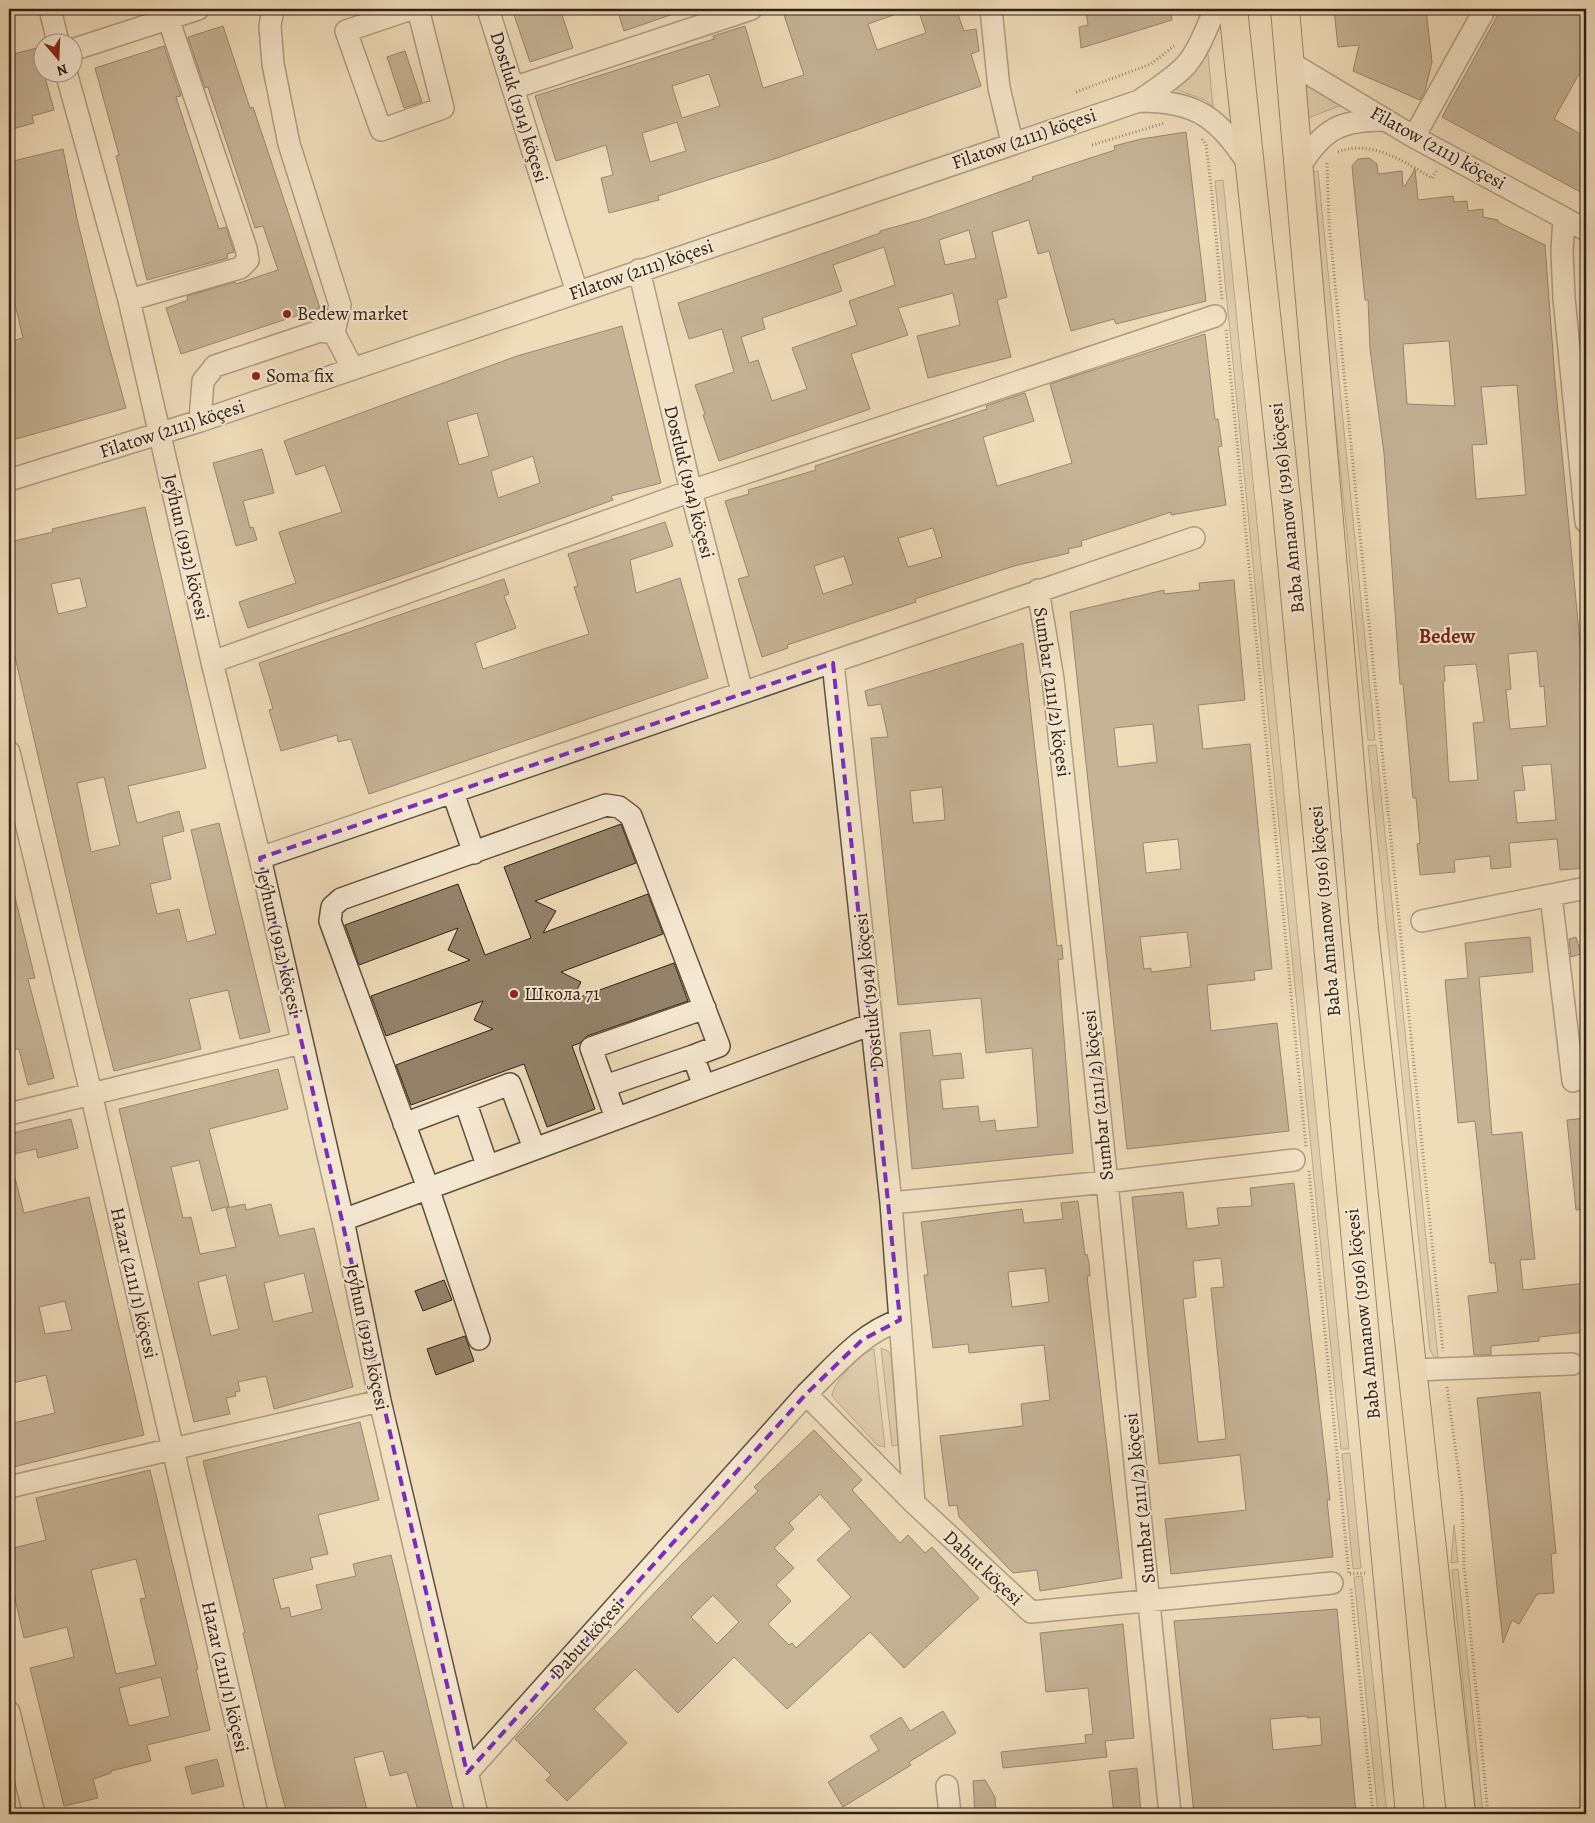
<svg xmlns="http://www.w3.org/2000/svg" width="1595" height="1823" font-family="Alegreya,serif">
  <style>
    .green { fill: #cebc9d; stroke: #7e6e58 }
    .building { fill: #93826a; stroke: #2f2114; fill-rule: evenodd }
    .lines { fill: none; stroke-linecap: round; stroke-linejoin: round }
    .minor-casing { stroke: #5f503d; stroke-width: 24 }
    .major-casing { stroke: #2f2114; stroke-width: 30 }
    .path { stroke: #2f2114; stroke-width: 3; stroke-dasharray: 1 2.5; stroke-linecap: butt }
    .minor { stroke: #f5e8d2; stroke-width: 21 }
    .major { stroke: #efdcb9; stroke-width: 28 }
    .marked { fill: none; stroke: #7b2cbf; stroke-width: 4; stroke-dasharray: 10 6; stroke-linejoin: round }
    .poi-dot { fill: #8f2418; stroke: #f5e8d2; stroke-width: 2 }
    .labels { text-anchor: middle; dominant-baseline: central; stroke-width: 4; stroke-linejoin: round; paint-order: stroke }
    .street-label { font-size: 19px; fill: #2f2114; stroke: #f5e8d2 }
    .poi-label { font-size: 19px; fill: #2f2114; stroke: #f5e8d2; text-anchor: start }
    .neighbourhood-label { font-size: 20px; font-weight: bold; fill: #7a1f14; stroke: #f5e8d2 }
  </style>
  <rect width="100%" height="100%" fill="#efdcb9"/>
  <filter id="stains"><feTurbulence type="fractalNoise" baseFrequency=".004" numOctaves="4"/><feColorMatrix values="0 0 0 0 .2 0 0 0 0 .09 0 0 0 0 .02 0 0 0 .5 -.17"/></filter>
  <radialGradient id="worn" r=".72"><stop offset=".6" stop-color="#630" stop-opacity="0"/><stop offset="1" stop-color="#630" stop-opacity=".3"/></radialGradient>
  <path class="green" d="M1208,54L1213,107L1205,100L1175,89Z
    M1306,87L1314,88L1342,105L1308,118Z
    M1318,171L1375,740H1368L1310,172Z
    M1223,180L1349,1449H1341L1215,181Z
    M1376,745L1438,1357H1434L1430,1350L1368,746Z
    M881,1348L888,1351L891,1356L900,1440L898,1445L892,1446Z
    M874,1349L885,1447L877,1445L832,1396C832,1383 862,1352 874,1349Z
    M1350,1453L1361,1568L1353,1569L1342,1454Z
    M1454,1525L1458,1562L1451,1563Z
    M1458,1569L1483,1814H1476L1452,1570Z
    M1362,1576L1387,1814H1378L1354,1577Z"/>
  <path class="building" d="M512,9H560L573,48L530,62Z
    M617,9H681L682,11L624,31Z
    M793,9H905V11L868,24L877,50L926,33L918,9H956L964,31L976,29L979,51L971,54L981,86L774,159L658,196L659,200L609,213L601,178L613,175L606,145L556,161L535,96L714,39L713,36L745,26L763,88L804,75L783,12ZM709,74L720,106L682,118L672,86ZM677,122L686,151L650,162L642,133Z
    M1086,9H1171L1172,20L1081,48L1079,27L1088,25Z
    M1334,9H1426L1432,62L1425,91L1420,100L1353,71L1359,45L1338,47Z
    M1501,9H1586V78L1579,74L1554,119L1586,137V195L1442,117Z
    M223,26L250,108L253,107L320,308L181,354L166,308L188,300L187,296L235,282L236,284L278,270L263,226L255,228L208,87L205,88L188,37Z
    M164,46L181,96L176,97L219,229L226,227L234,252L227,254L228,258L147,280L116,156L119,155L95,68Z
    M37,48L54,110L32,116L34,123L9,130V55Z
    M405,51L422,102L404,108L387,57Z
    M1186,132L1206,301L1116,324L1114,319L1071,331L1049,251L1038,254L1029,220L992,232L1007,297L997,300L1011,357L928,378L917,336L960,325L953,293L898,308L908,335L851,354L870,409L719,461L703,415L705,414L695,385L734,372L722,329L689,339L678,303L793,264L880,233V231L924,219L1033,180L1032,177L1115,150L1114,146L1141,139ZM969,230L976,258L945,265L939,240ZM884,247L895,285L849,301L857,325L792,348L807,389L772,401L758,360L749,363L741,337L765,329L762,318L842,291L833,265Z
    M63,149L77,219L101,317L126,408L9,441V342L23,338L9,278V162Z
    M1369,158L1377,164L1378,174L1402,171L1403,186H1405L1415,169L1418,200L1453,196L1454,202L1467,201L1468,211L1483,209V217L1498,220V222L1545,245L1555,380L1586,706V868L1560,870L1557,839L1509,843L1511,867L1491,869L1490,856L1454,860L1455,872L1420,875L1417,844L1420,843L1416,798H1413L1403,684H1400L1384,453L1370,349L1368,300H1365L1352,166L1358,159ZM1449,341L1455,406L1407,404L1403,344ZM1517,385L1526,495L1476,499L1472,445L1487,444L1481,387ZM1537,651L1540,687L1544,686L1547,726L1510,729L1506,690L1511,689L1508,654ZM1476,664L1484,722L1473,723L1478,780L1449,782L1443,681H1445L1444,666ZM1551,764L1556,820L1517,823L1514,791L1525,790L1522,766Z
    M622,326L661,483L611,496L613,500L418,570L248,628L239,602L296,583L279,532L342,512L325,465L296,475L284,441L517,356ZM477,413L489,456L459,465L447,422ZM533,456L540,483L498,498L491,471Z
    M1205,334L1215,419H1218L1222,446L1218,447L1226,505L1171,515V512L1119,529L1081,541L1082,546L1068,549L1069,553L1014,566L915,599L916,602L787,645L788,648L762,657L738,579L749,576L725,501L749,494L748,490L816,470L815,466L987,409L986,406L1025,393L1034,421L983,437L997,486L1072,463L1050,384ZM933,528L942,557L908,567L898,538ZM844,556L853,584L823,594L814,566Z
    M262,449L274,493L243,501L250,528L253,527L257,540L236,546L213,463Z
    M145,507L206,768L128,786L137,823L179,811L184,831L162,837L171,879L150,884L157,914L179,909L187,942L216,934L191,830L219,823L270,1032L240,1039L228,990L189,999L201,1049L114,1071L80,937L9,631V542L53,532L52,529ZM80,578L87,607L58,614L51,584ZM104,777L120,845L91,852L77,783Z
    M665,522L673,546L630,560L636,593L680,578L708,678L369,794L351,739L338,742L337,735L281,751L269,710L273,709L259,663L504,579L509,594L504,596L516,628L475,643L483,669L589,634L574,587L578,586L568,554Z
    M1234,580L1245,700L1198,705L1203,749L1250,744L1272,969L1254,971L1255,980L1207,985L1211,1031L1277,1023L1289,1131L1127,1149L1070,612L1164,590V594L1200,590L1199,583ZM1153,724L1157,762L1118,767L1114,728ZM1178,839L1181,869L1146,873L1143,843ZM1187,932L1191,967L1151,972V968L1144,969L1140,937Z
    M1023,643L1057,946L1062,945L1063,959L1058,960L1073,1153L912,1169L900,1033L930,1030L933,1056L961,1053L964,1078L940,1080L943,1109L978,1106L980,1122L995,1120L996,1131L1038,1127L1032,1048L986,1053L981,998L898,1005L871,738L888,737L881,704L868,706L865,691ZM942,787L945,820L913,823L910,791Z
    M621,824L636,863L535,901L556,911L543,933L648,894L663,934L561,972L581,982L572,1000L674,963L688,1001L587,1036L580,1043L572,1046L595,1109L547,1127L524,1064L411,1105L396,1065L493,1029L474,1020L483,1001L386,1036L371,996L470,960L448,950L458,928L359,965L345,925L458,884L485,955L531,938L504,867Z
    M14,893L35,978L28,979L54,1078L28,1085L19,1049L9,1050V894Z
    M1530,937L1533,972L1479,977L1492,1135L1522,1132L1535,1259L1520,1260L1523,1290L1586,1283V1332L1539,1337V1341L1491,1346V1355H1474L1468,1296L1498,1292L1495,1263H1490L1475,1121L1458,1123L1445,980L1468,978L1465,943Z
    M1576,937L1581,954L1571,957L1569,939Z
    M278,1069L288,1109L209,1129L229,1206L212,1211L199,1160L171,1167L183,1218L191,1217L200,1254L236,1247L226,1208L245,1204L246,1210L271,1204L279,1236L314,1228L353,1387L274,1409L266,1376L238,1382L240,1391L235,1392L236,1396L226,1398L230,1414L194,1422L119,1109ZM304,1273L313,1312L273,1322L264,1283ZM226,1275L239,1329L211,1336L198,1282Z
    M1586,1118V1209L1576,1210L1567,1120Z
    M71,1119L78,1148L38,1158L36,1149L9,1155V1134Z
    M14,1174L24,1213L89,1197L144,1435L9,1468V1424L55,1413L46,1375L9,1384V1175ZM65,1301L72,1330L45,1334L39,1307Z
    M1294,1183L1330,1500H1327L1333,1557L1171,1574L1165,1519L1246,1510L1240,1455L1159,1464L1132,1197L1183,1192L1187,1229L1219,1225L1217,1208L1252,1206L1250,1188ZM1221,1258L1224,1287L1211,1288L1226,1439L1198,1442L1183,1299L1196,1297L1193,1261Z
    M1078,1201L1085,1255L1087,1254L1089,1263L1090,1276H1087L1122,1578L1040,1591L1037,1570L1013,1573L959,1517L957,1505L949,1506L940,1436L1023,1426L1021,1404L1050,1400L1044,1345L969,1353L968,1344L933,1348L924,1275H928L921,1222L1022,1209L1024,1223L1063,1219L1061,1203ZM1045,1268L1049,1302L1012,1307L1008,1272Z
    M444,1280L452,1300L423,1311L415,1291Z
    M465,1336L474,1361L436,1375L427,1349Z
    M1540,1392L1556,1553L1551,1554L1554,1593L1537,1594L1519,1624L1512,1620L1503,1643L1477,1398Z
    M360,1422L379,1500L318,1515L328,1554L310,1558L313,1569L273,1579L281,1609L289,1607L291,1617L322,1609L316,1585L356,1576L353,1564L391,1555L454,1814H419L407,1772L390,1776L383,1751L354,1758L368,1814H287L277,1777L243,1633H245L203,1461Z
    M814,1430L862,1480L852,1490L900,1543L908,1535L925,1553L932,1547L979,1598L904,1668L870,1632L787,1709L734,1657L678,1713L635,1669L594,1709L627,1743L567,1801L546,1780L551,1775L515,1739L682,1564L758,1491L754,1487ZM820,1494L851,1529L817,1560L851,1597L796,1648L792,1643L789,1645L768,1624L791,1601L776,1585L794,1568L774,1548L794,1529L789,1523ZM713,1595L739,1622L717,1644L691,1617Z
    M150,1470L198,1669H196L210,1730L147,1745L151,1761L111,1771V1773L93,1779L98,1798L64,1806L30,1668L74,1657L67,1627L24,1638L9,1572V1549L46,1540L36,1498ZM136,1559L146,1598L140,1599L156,1665L116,1674L91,1570ZM161,1677L170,1716L129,1726L119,1688Z
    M1337,1609L1356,1814H1194L1174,1621ZM1307,1716V1718L1320,1717L1322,1745L1273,1750L1270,1719Z
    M1123,1624L1134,1738L1105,1741L1107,1757L1003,1768L1001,1752L1086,1743L1085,1735L1093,1734L1088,1688L1046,1692L1040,1633Z
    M943,1711L956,1733L909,1762L911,1765L843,1807L828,1782L879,1750L870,1736L901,1717L910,1731Z
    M217,1759L224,1786L192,1794L185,1767Z
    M1137,1768L1141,1811L1114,1814L1109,1771Z
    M985,1780L995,1797L996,1814H975L973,1781Z"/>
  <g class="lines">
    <defs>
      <path id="minor" d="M50,9L58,42
        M273,9L270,26L273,64L289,144L340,305L334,333
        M411,9L346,31L381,130L443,108L418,9
        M488,9L577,292
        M991,9L999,88L1012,142
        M72,50L198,9
        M1291,63L1414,137L1586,230
        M66,72L129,300L212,662L260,858L343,1220L380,1401L477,1814
        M513,88L751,9
        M1139,101C1155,90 1173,79 1186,65C1199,50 1207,27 1215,9
        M1414,137L1485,9
        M1300,166C1324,128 1341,120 1385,120
        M1564,218L1562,251L1564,298L1586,522
        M639,270L691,491L742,692
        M129,300L240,268L248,260L246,248L168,18
        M200,421L203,381L215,366L320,331L334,333L353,369
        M9,480L200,421L1139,101C1198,101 1218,118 1250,166
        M1038,590L1053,679L1107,1182L1170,1814
        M212,662L691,491L1215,316
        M833,663L891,1203L914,1503
        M9,752L91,1093L257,1814
        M453,793L474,853
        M260,858L1194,538
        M1551,896L1573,1081
        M1422,921L1586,888
        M605,1086L693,1056
        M465,1101L487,1165
        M9,1114L301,1043
        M616,1118L591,1048L705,1008
        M404,1124L510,1084L534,1148
        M891,1203L1107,1182L1294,1160
        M343,1220L872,1024
        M479,1339L428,1188L330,921L332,907L341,899L606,805L619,807L631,816L719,1046L693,1056L704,1086
        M1413,1370L1572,1364
        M806,1394L914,1503L1031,1612L1332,1583
        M9,1487L380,1401
        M9,1712L34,1814
        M467,1773L806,1394C835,1366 861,1333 900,1320
        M947,1786L950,1814"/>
      <path id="major" d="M1233,9L1287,509L1410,1814
        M1285,9L1364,929L1461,1814"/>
    </defs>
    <use href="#minor" class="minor-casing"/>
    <use href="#major" class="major-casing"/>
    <path class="path" d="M1076,92L1151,64L1174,46
      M1202,139L1206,145L1211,186L1222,299
      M1092,145L1165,123
      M1338,152C1372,139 1404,162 1432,178L1437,170
      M1327,163L1329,223L1358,515L1443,1351
      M1226,330L1306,1147
      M1309,1171L1349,1575
      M1447,1387L1462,1496L1464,1565L1488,1814
      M1350,1574L1366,1573
      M1351,1589L1373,1814"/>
    <use href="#minor" class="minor"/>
    <use href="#major" class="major"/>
  </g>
  <path d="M0 0H1595V1823H0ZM833,663L900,1320L862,1340L806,1394L467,1773L260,858Z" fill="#efdcb9" fill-opacity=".55" fill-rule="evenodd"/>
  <path class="marked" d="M833,663L900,1320L862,1340L806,1394L467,1773L260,858Z"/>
  <g class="poi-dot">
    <circle cx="287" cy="314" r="5"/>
    <circle cx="256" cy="376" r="5"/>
    <circle cx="514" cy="994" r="5"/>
  </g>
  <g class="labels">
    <g class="street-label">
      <text transform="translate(519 107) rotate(73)">Dostluk (1914) köçesi</text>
      <text transform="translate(1024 139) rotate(-19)">Filatow (2111) köçesi</text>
      <text transform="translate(1438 148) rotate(29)">Filatow (2111) köçesi</text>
      <text transform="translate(641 270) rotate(-19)">Filatow (2111) köçesi</text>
      <text transform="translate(172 429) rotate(-18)">Filatow (2111) köçesi</text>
      <text transform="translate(689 482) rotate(76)">Dostluk (1914) köçesi</text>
      <text transform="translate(1287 508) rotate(-96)">Baba Annanow (1916) köçesi</text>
      <text transform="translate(186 547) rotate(77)">Jeýhun (1912) köçesi</text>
      <text transform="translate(1052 692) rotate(82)">Sumbar (2111/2) köçesi</text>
      <text transform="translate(1325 911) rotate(-95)">Baba Annanow (1916) köçesi</text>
      <text transform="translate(279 942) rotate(77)">Jeýhun (1912) köçesi</text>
      <text transform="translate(869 991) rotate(-96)">Dostluk (1914) köçesi</text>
      <text transform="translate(1098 1095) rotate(-96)">Sumbar (2111/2) köçesi</text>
      <text transform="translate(134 1283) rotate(77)">Hazar (2111/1) köçesi</text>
      <text transform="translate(1363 1314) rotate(-96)">Baba Annanow (1916) köçesi</text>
      <text transform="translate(367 1337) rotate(78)">Jeýhun (1912) köçesi</text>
      <text transform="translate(1140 1498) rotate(-96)">Sumbar (2111/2) köçesi</text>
      <text transform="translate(983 1568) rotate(43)">Dabut köçesi</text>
      <text transform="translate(587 1639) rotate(-48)">Dabut köçesi</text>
      <text transform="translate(225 1677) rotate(77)">Hazar (2111/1) köçesi</text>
    </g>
    <g class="poi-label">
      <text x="297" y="314">Bedew market</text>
      <text x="266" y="376">Soma fix</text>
      <text x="524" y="994">Школа 71</text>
    </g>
    <g class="neighbourhood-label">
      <text x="1447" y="636">Bedew</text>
    </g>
  </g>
  <rect width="1595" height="1823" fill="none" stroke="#efdcb9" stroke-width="30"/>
  <rect x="10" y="10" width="1575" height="1803" fill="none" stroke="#2f2114" stroke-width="2.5"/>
  <rect x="15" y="15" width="1565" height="1793" fill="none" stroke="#2f2114"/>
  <g transform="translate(58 58) rotate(161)"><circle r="24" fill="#f5e8d2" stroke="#a69886"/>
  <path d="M0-4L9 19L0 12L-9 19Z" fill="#8f2418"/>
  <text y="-8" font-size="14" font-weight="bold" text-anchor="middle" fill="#2f2114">N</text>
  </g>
  <rect width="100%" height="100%" filter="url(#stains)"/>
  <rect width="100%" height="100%" fill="url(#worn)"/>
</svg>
